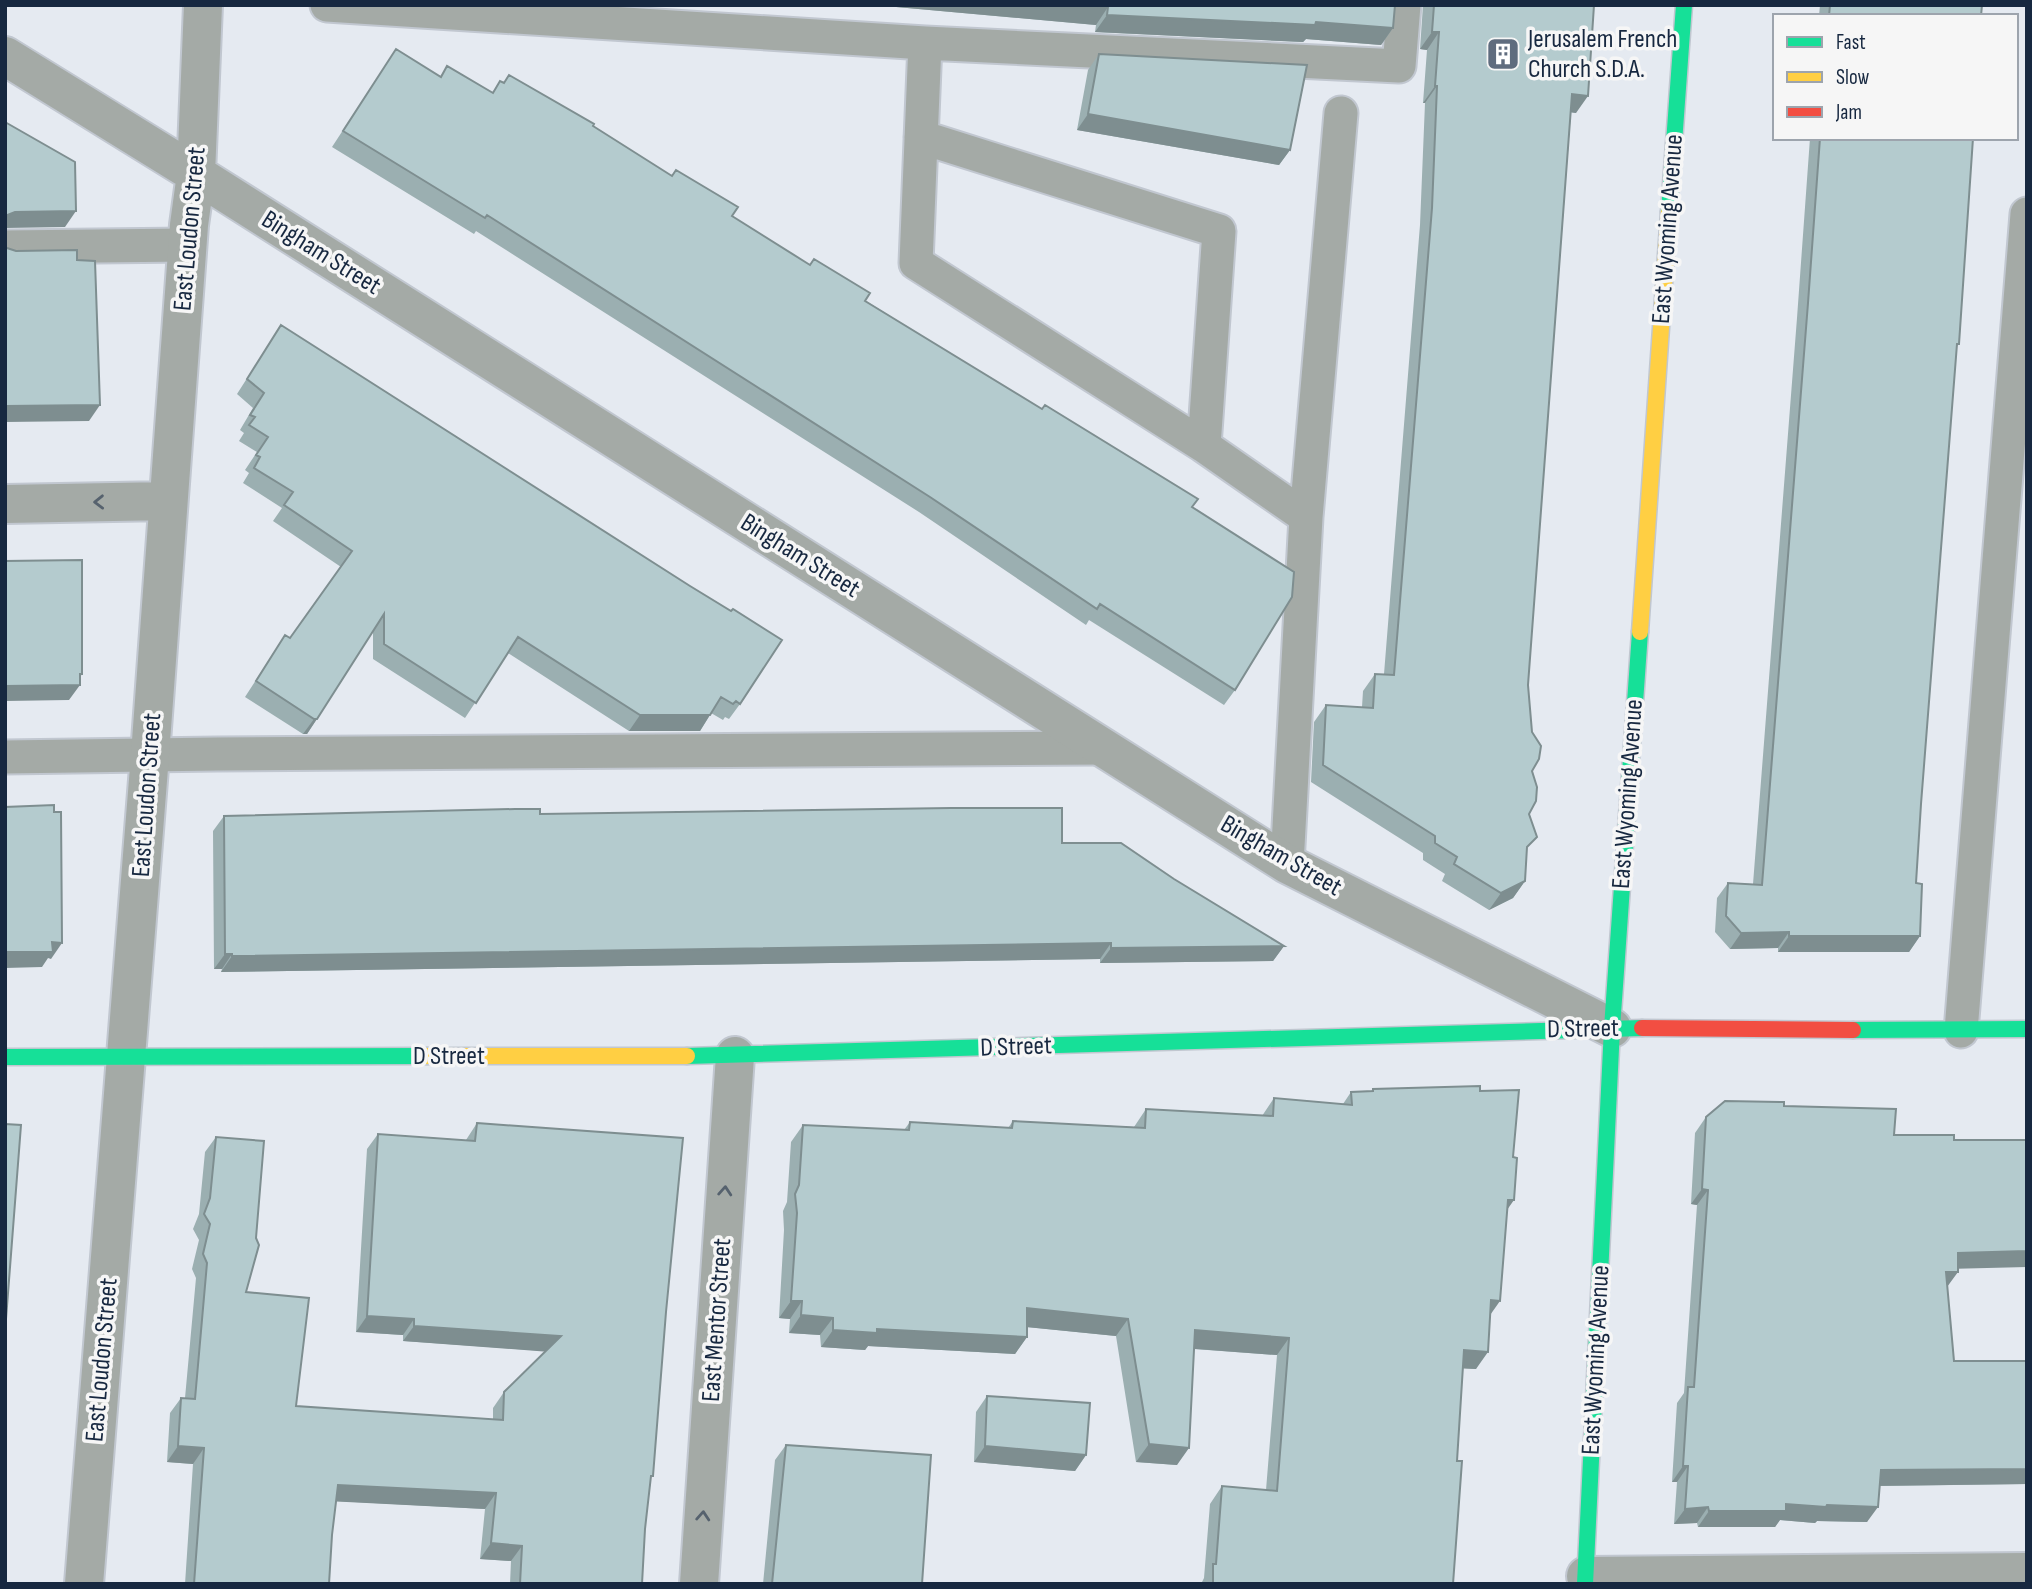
<svg xmlns="http://www.w3.org/2000/svg" width="2032" height="1589" font-family="'Sofia Sans Condensed',sans-serif">
  <style>
    .lines { fill: none; stroke-linecap: round; stroke-linejoin: round }
    .lane-casing { stroke: #c1c7d0; stroke-width: 37 }
    .street-casing { stroke: #c1c7d0; stroke-width: 42 }
    .fast-casing { stroke: #c1c7d0; stroke-width: 19 }
    .slow-casing { stroke: #c1c7d0; stroke-width: 19 }
    .jam-casing { stroke: #c1c7d0; stroke-width: 19 }
    .lane { stroke: #a4aaa6; stroke-width: 33 }
    .street { stroke: #a4aaa6; stroke-width: 38 }
    .fast { stroke: #16e098; stroke-width: 16 }
    .slow { stroke: #ffcf43; stroke-width: 16 }
    .jam { stroke: #f24e42; stroke-width: 16 }
    .wall { fill: #9bafb1 }
    .shaded-wall { fill: #7e8e90 }
    .building { fill: #b4cbce; stroke: #7e8e90; stroke-width: 2 }
    .oneway { stroke: #56626e }
    .labels { text-anchor: middle; dominant-baseline: central; stroke-width: 7; stroke-linejoin: round; paint-order: stroke }
    .poi-label { font-size: 26px; fill: #172840; stroke: #f6f6f6; text-anchor: start }
    .street-label { font-size: 26px; fill: #172840; stroke: #f6f6f6 }
  </style>
  <rect width="100%" height="100%" fill="#e5eaf1"/>
  <g class="lines">
    <defs>
      <path id="lane" d="M327,5L925,43L1399,66L1404,5
        M925,43L916,263L1204,446L1306,517
        M921,137L1219,231L1204,446
        M5,247L188,245
        M5,757L217,754L1103,748
        M1287,864L1306,517L1341,113
        M1961,1031L2027,214"/>
      <path id="street" d="M5,56L196,174L1287,864L1612,1028
        M5,504L167,501
        M1586,1576L2027,1572
        M84,1584L150,755L189,225L196,174L203,5
        M699,1584L735,1056"/>
      <path id="fast" d="M1669,212L1684,5
        M1853,1030L2027,1029
        M687,1056L1642,1028
        M5,1057L427,1056
        M1585,1584L1612,1028L1640,632"/>
      <path id="slow" d="M1640,632L1669,212
        M427,1056H687"/>
      <path id="jam" d="M1642,1028L1853,1030"/>
    </defs>
    <use href="#lane" class="lane-casing"/>
    <use href="#street" class="street-casing"/>
    <use href="#fast" class="fast-casing"/>
    <use href="#slow" class="slow-casing"/>
    <use href="#jam" class="jam-casing"/>
    <use href="#lane" class="lane"/>
    <use href="#street" class="street"/>
    <use href="#fast" class="fast"/>
    <use href="#slow" class="slow"/>
    <use href="#jam" class="jam"/>
  </g>
  <path class="wall" d="M874,5H1395L1393,28L1381,45L1306,39L1303,42L1095,32L1096,25Z
    M1423,5H1594L1576,113L1571,112L1528,685L1532,771L1525,881L1513,898L1489,910L1442,881L1445,874L1423,860V853L1311,782L1314,722L1326,705L1362,707L1363,691L1375,674H1384L1420,225L1425,103H1423L1427,50L1420,49Z
    M1820,5H1982L1981,16H1819Z
    M396,49L440,77L447,66L492,93L500,81L593,126L732,216L1192,507L1235,690L1224,705L1089,620L1086,625L919,512L476,231L474,234L332,147Z
    M1099,54L1290,150L1279,165L1077,130L1088,70Z
    M1810,138H1973L1959,344L1956,347L1921,804L1916,883L1920,936L1909,952H1778V948L1730,949L1715,932L1717,898L1728,883L1753,884L1797,318Z
    M281,325L740,704L729,719L725,717L723,720L711,713L700,731H629L508,653L465,718L373,659V631L307,734H303L245,697L285,635L290,638L341,567L273,521L282,508L243,483L249,473L245,470L257,452L239,441L244,433L240,430L253,408L237,394Z
    M540,814L1062,843L1174,879L1284,946L1273,961L1100,963V959L221,972L222,969H214L213,831L224,816Z
    M1373,1089L1480,1091L1507,1209L1490,1314L1476,1369L1463,1368L1457,1461L1453,1584H1201L1204,1578L1210,1504L1222,1486L1266,1490L1277,1355L1194,1349L1177,1465L1136,1462L1116,1336L1027,1327V1337L1015,1354L868,1346L865,1350L821,1347L820,1335L789,1333L790,1319L779,1318L784,1230L783,1211L787,1202L791,1142L803,1125L904,1130L910,1122L1008,1128L1013,1121L1134,1127L1146,1109L1262,1116L1274,1098L1343,1104L1351,1092L1371,1091Z
    M1784,1106L1894,1135L1958,1268L1947,1287L1954,1361L2027,1484L1880,1486L1867,1522L1817,1521L1815,1523L1780,1520L1775,1527H1698L1697,1523L1674,1524L1677,1482H1672L1677,1403L1684,1393L1697,1205L1691,1204L1695,1133L1706,1117Z
    M477,1123L666,1312L651,1479L645,1529L642,1584H510L511,1561L480,1559L485,1509L336,1501L332,1535L329,1584H185L193,1464L167,1462L170,1413L181,1398H185L196,1278L192,1269L199,1240L193,1229L199,1214L205,1152L216,1137L246,1292L296,1406L493,1420V1408L504,1392L545,1351L403,1341V1335L356,1332L367,1149L378,1134L466,1140Z
    M987,1396L1086,1455L1075,1471L974,1462L976,1412Z
    M786,1445L922,1584H763L775,1460Z"/>
  <path class="shaded-wall" d="M874,5H1082L1108,7L1096,25Z
    M1107,15L1316,22L1393,28L1381,45L1306,39L1303,42L1095,32Z
    M1432,32H1439L1427,50L1420,49Z
    M1435,86H1437L1425,103H1423Z
    M1572,94L1588,96L1576,113L1560,111Z
    M1088,114L1290,150L1279,165L1077,130Z
    M76,211L65,227L5,228V216L15,212Z
    M100,405L89,421L5,422V406Z
    M82,674L75,685H80L69,700L5,701V686Z
    M640,715H710L700,731H629Z
    M314,719H317L307,734H303Z
    M1525,881L1513,898L1489,910L1501,893Z
    M1789,932L1778,948L1730,949L1741,933Z
    M1789,936H1920L1909,952H1778Z
    M52,942L62,943L51,959L48,958L42,967L5,968V952Z
    M1111,943L1100,959L221,972L232,956Z
    M1284,946L1273,961L1100,963L1111,948Z
    M225,954H232L222,969H214Z
    M1702,1189L1708,1190L1697,1205L1691,1204Z
    M1508,1200H1514L1502,1217Z
    M2027,1251V1267L1947,1269L1958,1253Z
    M1946,1272H1958L1947,1287Z
    M1491,1300L1500,1301L1488,1318Z
    M791,1301H802L790,1319L779,1318Z
    M1027,1308L1128,1319L1116,1336L1015,1326Z
    M801,1315L833,1318L820,1335L789,1333Z
    M367,1316L414,1319L403,1335L356,1332Z
    M414,1326L561,1336L550,1352L403,1341Z
    M877,1329L1027,1337L1015,1354L868,1346L865,1350L821,1347L833,1330Z
    M1195,1330L1289,1338L1277,1355L1183,1348Z
    M1464,1350L1488,1352L1476,1369L1452,1368Z
    M1149,1444L1189,1448L1177,1465L1136,1462Z
    M178,1446L204,1448L193,1464L167,1462Z
    M985,1446L1086,1455L1075,1471L974,1462Z
    M1683,1466H1688L1677,1482H1672Z
    M2027,1469V1484L1870,1486L1881,1470Z
    M338,1485L496,1493L485,1509L327,1501Z
    M1786,1504L1827,1505L1878,1507L1867,1522L1817,1521L1815,1523L1780,1520L1775,1527H1698L1709,1511Z
    M1708,1507L1697,1523L1674,1524L1685,1509Z
    M491,1543L522,1546L511,1561L480,1559Z"/>
  <path class="building" d="M1082,5H1395L1393,28L1316,22L1315,25L1107,15L1108,7Z
    M1434,5H1594L1588,96L1572,94L1528,685L1532,732L1541,746L1539,759L1532,771L1537,787L1536,801L1529,814L1537,837L1527,847L1525,881L1501,893L1454,864L1457,857L1435,843V836L1323,765L1326,705L1373,708L1375,674L1394,675L1432,208L1437,86H1435L1439,32H1432Z
    M1830,5H1982L1981,16H1829Z
    M396,49L441,77L447,66L493,93L500,81L504,83L509,75L594,124L593,126L672,176L676,170L738,207L732,216L810,265L814,259L870,293L865,301L1042,409L1045,405L1198,499L1192,507L1294,572L1292,597L1235,690L1100,604L1097,609L930,497L487,215L485,218L343,131Z
    M1099,54L1307,65L1290,150L1088,114Z
    M5,122L75,162L76,211L15,212L5,216Z
    M1820,138H1973L1959,344H1957L1921,804L1916,883L1922,884L1920,936H1789V932L1741,933L1726,916L1728,883L1762,885L1808,303Z
    M5,247L7,248L16,251L77,250V260L95,261L100,405L5,406Z
    M281,325L690,586L731,611L733,609L782,640L740,704L736,701L733,704L721,697L710,715H640L518,637L476,703L384,644V614L317,719H314L256,681L285,635L290,638L352,551L284,505L293,492L254,468L260,457L256,455L268,437L249,425L255,417L250,415L264,393L247,379Z
    M82,560V674H80V685L5,686V561Z
    M54,805V812H61L62,943L52,942L53,952H5V807Z
    M951,808H1062V843H1121L1174,879L1284,946L1111,948V943L232,956V954H225L224,816L515,809H540V814Z
    M1480,1086V1091L1519,1090L1513,1157L1517,1158L1514,1200H1508L1500,1301L1491,1300L1488,1352L1464,1350L1457,1461H1462L1453,1584H1213V1564H1216L1222,1486L1277,1491L1289,1338L1195,1330L1189,1448L1149,1444L1128,1319L1027,1308V1337L877,1329V1333L833,1330V1318L801,1315L802,1301H791L797,1213L795,1194L799,1185L803,1125L909,1130L910,1122L1012,1128L1013,1121L1145,1128L1146,1109L1273,1116L1274,1098L1352,1105L1351,1092L1373,1091V1089Z
    M1725,1101L1784,1102V1106L1896,1109L1894,1135H1954V1140H2027V1251L1958,1253V1272H1946L1954,1361H2027V1469L1881,1470L1878,1507L1827,1505L1826,1507L1786,1504V1511H1709L1708,1507L1685,1509L1688,1466H1683L1688,1387H1694L1708,1190L1702,1189L1706,1117Z
    M477,1123L683,1138L666,1312L653,1476H651L645,1529L642,1584H520L522,1546L491,1543L496,1493L338,1485L332,1535L329,1584H194L204,1448L178,1446L181,1398L195,1399L207,1263L203,1254L210,1224L204,1214L210,1198L216,1137L264,1141L256,1238L259,1245L246,1292L309,1298L296,1406L503,1420L504,1392L561,1336L414,1326V1319L367,1316L378,1134L475,1141Z
    M5,1124L21,1125L5,1332Z
    M987,1396L1090,1403L1086,1455L985,1446Z
    M786,1445L931,1455L922,1584H772Z"/>
  <defs><path id="oneway-chevron" d="M-2-3.5L2.5 0L-2 3.5" fill="none" stroke-width="1.6" stroke-linecap="round" stroke-linejoin="round" transform="scale(1.75)"/></defs>
  <g class="oneway">
    <use href="#oneway-chevron" transform="translate(99 502) rotate(179)"/>
    <use href="#oneway-chevron" transform="translate(725 1191) rotate(-86)"/>
    <use href="#oneway-chevron" transform="translate(703 1516) rotate(-86)"/>
  </g>
  <defs>
    <symbol id="building-square" viewBox="-11 -11 22 22"><rect x="-9" y="-9" width="18" height="18" rx="4" fill="#5f6c7e" stroke="#f6f6f6"/><path d="M-4-6H4V6H1V3H-1V6H-4ZM-2.5-4.3h1.7v1.8h-1.7ZM.8-4.3h1.7v1.8H.8ZM-2.5-1h1.7V.8h-1.7ZM.8-1h1.7V.8H.8Z" fill="#fff"/></symbol>
  </defs>
  <g fill-rule="evenodd">
    <use href="#building-square" x="1484" y="35" width="38" height="38"/>
  </g>
  <g class="labels">
    <g class="poi-label">
      <text x="1528" y="39">Jerusalem French<tspan x="1528" dy="30">Church S.D.A.</tspan></text>
    </g>
    <g class="street-label">
      <text transform="translate(190 229) rotate(-85)">East Loudon Street</text>
      <text transform="translate(1668 229) rotate(-86)">East Wyoming Avenue</text>
      <text transform="translate(321 253) rotate(32)">Bingham Street</text>
      <text transform="translate(800 556) rotate(32)">Bingham Street</text>
      <text transform="translate(1628 794) rotate(-86)">East Wyoming Avenue</text>
      <text transform="translate(147 795) rotate(-86)">East Loudon Street</text>
      <text transform="translate(1281 856) rotate(30)">Bingham Street</text>
      <text transform="translate(1583 1029) rotate(-1)">D Street</text>
      <text transform="translate(1016 1047) rotate(-2)">D Street</text>
      <text x="449" y="1056">D Street</text>
      <text transform="translate(717 1320) rotate(-86)">East Mentor Street</text>
      <text transform="translate(102 1360) rotate(-85)">East Loudon Street</text>
      <text transform="translate(1596 1360) rotate(-87)">East Wyoming Avenue</text>
    </g>
  </g>
  <rect width="2032" height="1589" fill="none" stroke="#172840" stroke-width="14"/>
  <rect x="1773" y="14" width="245" height="126" fill="#f6f6f6" stroke="#9da4ad" stroke-width="2"/>
  <rect x="1787" y="37" width="35" height="10" fill="#16e098" stroke="#9da4ad" stroke-width="2"/>
  <text x="1836" y="49" font-size="21" fill="#172840">Fast</text>
  <rect x="1787" y="72" width="35" height="10" fill="#ffcf43" stroke="#9da4ad" stroke-width="2"/>
  <text x="1836" y="84" font-size="21" fill="#172840">Slow</text>
  <rect x="1787" y="107" width="35" height="10" fill="#f24e42" stroke="#9da4ad" stroke-width="2"/>
  <text x="1836" y="119" font-size="21" fill="#172840">Jam</text>
</svg>
